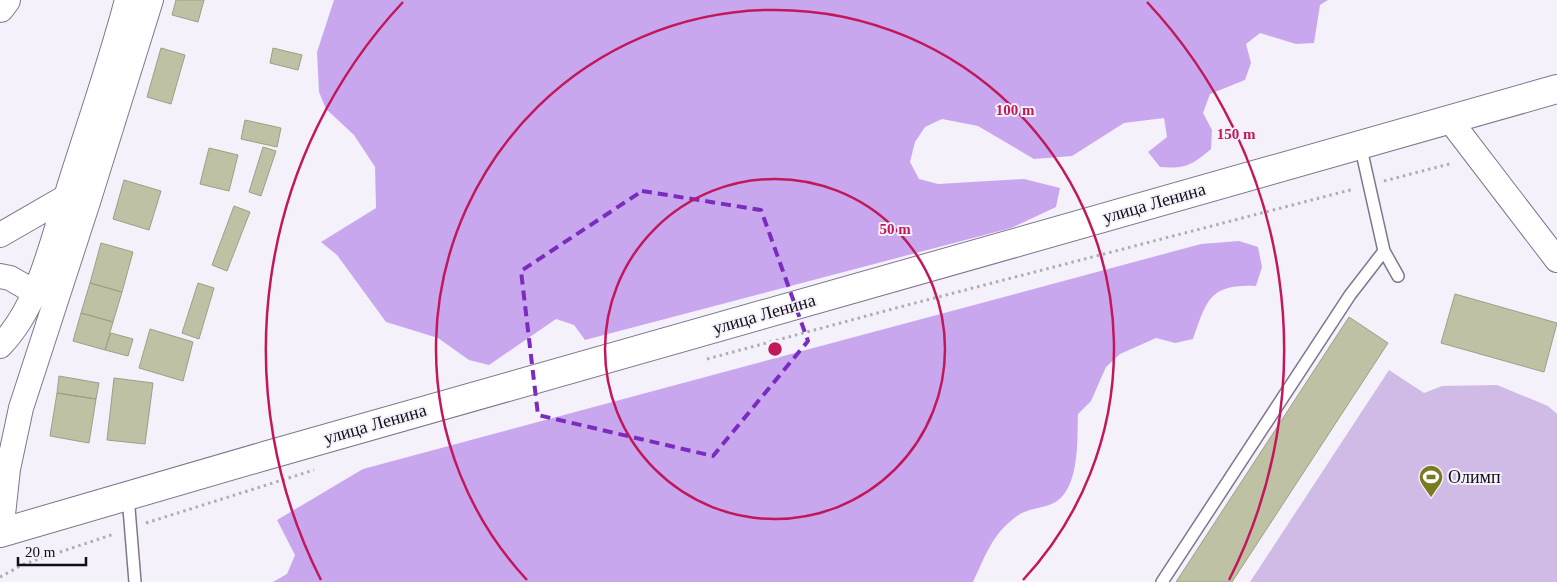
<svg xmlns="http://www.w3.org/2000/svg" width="1557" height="582" font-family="'Times New Roman',serif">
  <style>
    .green { fill: #d0bbe7 }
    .forest { fill: #c9a7ee }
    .building { fill: #bfc1a5; stroke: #9d9f84 }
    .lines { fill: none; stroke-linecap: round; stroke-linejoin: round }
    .service-casing { stroke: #80758d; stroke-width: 14 }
    .minor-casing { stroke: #80758d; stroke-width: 26 }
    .tertiary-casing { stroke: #80758d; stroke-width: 30 }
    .secondary-casing { stroke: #80758d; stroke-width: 30 }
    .path { stroke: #b0acb6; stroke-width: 3; stroke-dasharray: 2.5 4; stroke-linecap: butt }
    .service { stroke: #fff; stroke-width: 11 }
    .minor { stroke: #fff; stroke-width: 24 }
    .tertiary { stroke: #fff; stroke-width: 28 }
    .secondary { stroke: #fff; stroke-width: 28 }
    .marked { fill: none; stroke: #7b2cbf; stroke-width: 4; stroke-dasharray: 10 6; stroke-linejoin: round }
    .ring { fill: none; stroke: #c2185b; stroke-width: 2.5 }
    .labels { text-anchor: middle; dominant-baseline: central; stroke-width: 4; stroke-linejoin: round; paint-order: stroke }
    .street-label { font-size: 18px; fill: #120d16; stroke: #f5f1fb }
    .poi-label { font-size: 18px; fill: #120d16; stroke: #f5f1fb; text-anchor: start }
    .centre { fill: #c2185b; stroke: #f5f1fb; stroke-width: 2.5 }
    .ring-label { font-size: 15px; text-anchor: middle; font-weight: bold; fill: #c2185b; stroke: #f5f1fb; stroke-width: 4; stroke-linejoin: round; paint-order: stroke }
  </style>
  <rect width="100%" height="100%" fill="#f5f1fb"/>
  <path class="green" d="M1389,370L1424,393L1442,386L1497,385L1548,406L1557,414V582H1250Z"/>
  <path class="forest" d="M334,0H1328L1320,5L1314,43L1296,44L1260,33L1246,44L1251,63L1245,80L1210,94L1203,113L1212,130L1211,149C1192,165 1186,169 1160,167L1148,152L1167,137L1164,118L1124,123L1072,156L1034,159L978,126L942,119L925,127L915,142L910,162L919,179L938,184L1024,179L1060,188L1056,207L1011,228L585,340L574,325L556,319L489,365L469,360L438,338L386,322L337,255L321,242L376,208L375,167L354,135L326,109L319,92L317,52Z
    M1239,241L1258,247L1262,267L1256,286C1209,284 1207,300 1193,339L1175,343L1156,338L1120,354L1106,367L1091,401L1078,414C1077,438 1080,485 1057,501C1046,509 1029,507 1017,516C992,534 986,555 973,582H273L287,574L295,555L277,520L363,469L1201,244Z"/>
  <path class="building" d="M176,0H204L198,22L172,15Z
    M161,48L185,55L171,104L147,97Z
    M273,48L302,55L298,70L270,63Z
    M245,120L281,128L277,147L241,139Z
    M263,147L276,151L261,196L249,192Z
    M209,148L238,155L229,191L200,184Z
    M124,180L161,191L149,230L113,219Z
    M234,206L250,212L227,271L212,265Z
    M101,243L133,252L122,292L90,283Z
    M90,283L122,292L113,322L81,313Z
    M198,283L214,288L199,339L182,333Z
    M1455,294L1557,323L1544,372L1441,343Z
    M81,313L113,322L105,350L73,341Z
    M1349,317L1388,343L1232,582H1176Z
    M150,329L193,342L183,381L139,368Z
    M111,333L133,339L128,356L105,350Z
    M59,376L99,383L96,399L57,393Z
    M114,378L153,383L145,444L107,440Z
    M57,393L96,399L89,443L50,436Z"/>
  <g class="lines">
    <defs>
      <path id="service" d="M1384,251L1398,276
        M128,496L135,582
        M1162,582L1350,295L1384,251L1360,144"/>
      <path id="minor" d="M1449,119L1557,260
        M0,235L66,197
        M0,276L10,278L36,293
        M0,346C40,306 54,234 71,181C90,121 111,61 127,0
        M1,533L8,469L21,408L88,202L151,0"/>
      <path id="tertiary" d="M0,8L6,0"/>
      <path id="secondary" d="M0,533L268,455L1557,89"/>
    </defs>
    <use href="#service" class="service-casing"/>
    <use href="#minor" class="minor-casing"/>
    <use href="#tertiary" class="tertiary-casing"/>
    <use href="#secondary" class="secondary-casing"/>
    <path class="path" d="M1384,181L1453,163
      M707,359L896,308L1354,189
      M146,523L314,470
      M0,577L24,564L114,534"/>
    <use href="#service" class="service"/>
    <use href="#minor" class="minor"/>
    <use href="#tertiary" class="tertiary"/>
    <use href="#secondary" class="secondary"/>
  </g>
  <path class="marked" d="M642,191L761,210L808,341L713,456L538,415L521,271Z"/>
  <g class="ring">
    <circle cx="775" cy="349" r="170"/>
    <path d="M527 580A339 339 0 1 1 1023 580"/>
    <path d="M321 580A509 509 0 0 1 403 2M1147 2A509 509 0 0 1 1229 580"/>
  </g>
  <defs>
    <symbol id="stadium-pin" viewBox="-11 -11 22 30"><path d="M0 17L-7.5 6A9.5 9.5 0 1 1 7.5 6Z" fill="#7a7a22" stroke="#f5f1fb"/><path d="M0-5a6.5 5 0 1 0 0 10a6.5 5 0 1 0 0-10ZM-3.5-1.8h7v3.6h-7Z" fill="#fff"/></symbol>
  </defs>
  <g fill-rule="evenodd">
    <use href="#stadium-pin" x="1417" y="463" width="28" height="38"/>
  </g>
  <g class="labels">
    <g class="street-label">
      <text transform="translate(1154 203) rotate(-16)">улица Ленина</text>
      <text transform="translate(764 314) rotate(-16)">улица Ленина</text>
      <text transform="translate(375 424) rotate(-16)">улица Ленина</text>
    </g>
    <g class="poi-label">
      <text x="1448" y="477">Олимп</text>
    </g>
  </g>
  <circle cx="775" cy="349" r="8" class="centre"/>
  <g class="ring-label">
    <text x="1015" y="115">100 m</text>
    <text x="1236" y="139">150 m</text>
    <text x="895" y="234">50 m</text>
  </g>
  <path d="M18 557v8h68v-8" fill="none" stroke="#120d16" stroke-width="2.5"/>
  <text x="25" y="557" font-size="15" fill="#120d16" stroke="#f5f1fb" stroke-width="4" paint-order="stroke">20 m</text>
</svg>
